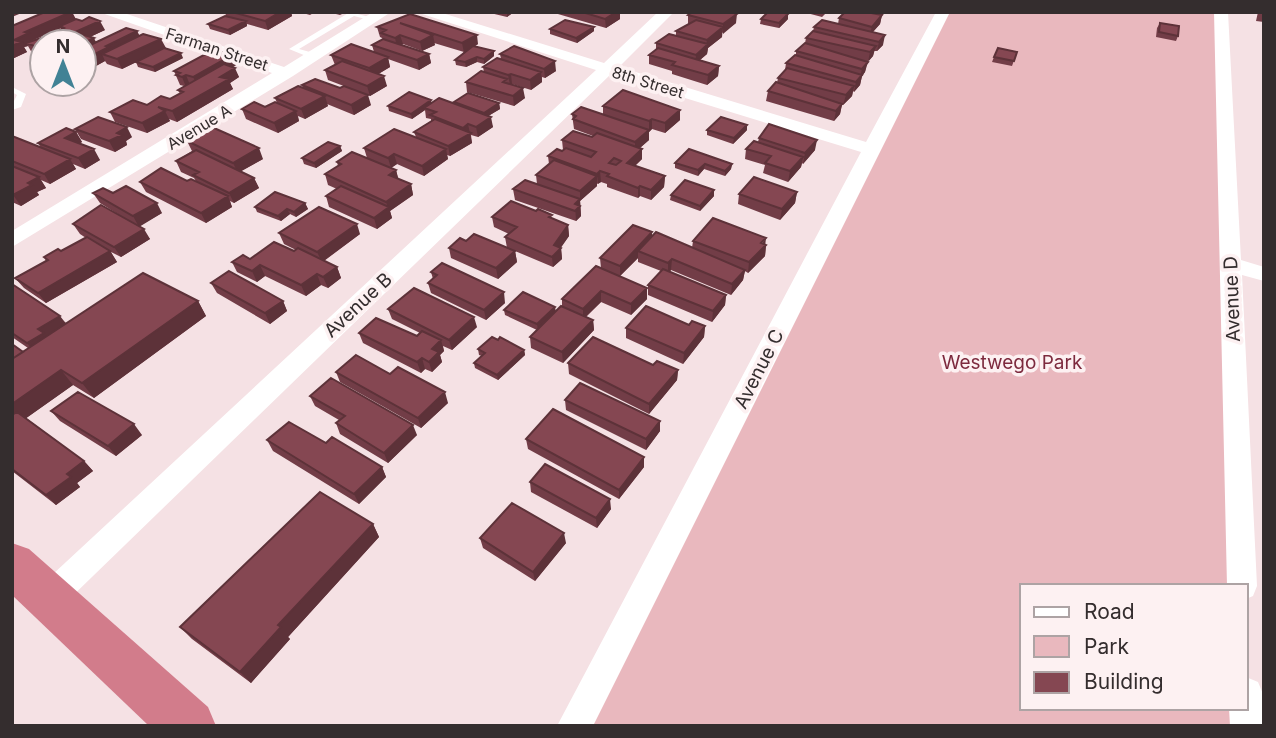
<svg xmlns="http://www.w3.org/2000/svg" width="1276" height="738" font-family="Inter,sans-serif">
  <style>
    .green { fill: #e9b8be }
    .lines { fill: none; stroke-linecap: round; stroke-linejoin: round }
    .lane { fill: #fff; fill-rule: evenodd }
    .street { fill: #fff; fill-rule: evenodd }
    .highway { fill: #d27c8b; fill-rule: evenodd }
    .wall { fill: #723d47; fill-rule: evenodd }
    .shaded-wall { fill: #5d3239 }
    .building { fill: #854752; stroke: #5d3239; stroke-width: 2; fill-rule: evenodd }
    .labels { text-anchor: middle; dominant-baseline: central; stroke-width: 7; stroke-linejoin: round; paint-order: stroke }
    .far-street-label { font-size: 16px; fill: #342d2e; stroke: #fdf1f2 }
    .street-label { font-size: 19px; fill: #342d2e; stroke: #fdf1f2 }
    .park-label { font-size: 19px; fill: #7d2a3e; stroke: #fdf1f2 }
  </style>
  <rect width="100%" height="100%" fill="#f5e1e4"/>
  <path class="green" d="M943,12H1221L1242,586H1022V708H1246L1247,726H574Z"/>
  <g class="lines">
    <path class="lane" d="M350,12L377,19L373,21L354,16L299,49L317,54V58H311L289,49Z
      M12,87L26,94L21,107L12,110V105L17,95L12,92Z"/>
    <path class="street" d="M99,12H121L284,67L373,12H391L293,76L12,247V231L272,73Z
      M416,12H439L604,63L658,12H674L619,67L866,142L936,12H950L593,726H557L861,152L610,75L60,608L49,613L38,608L33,598L38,588L596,70Z
      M1214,12H1228L1241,260L1264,267V281L1242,275L1257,586L1253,596L1246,599V586H1227Z
      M1246,677L1258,682L1263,694L1264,726H1230L1229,708H1246Z"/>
    <path class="highway" d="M12,543L29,549L208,707L216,726H149L12,595Z"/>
  </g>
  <path class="wall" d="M72,12L75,19L105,30L90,37L96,42L137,31L139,35L183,58L155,72L138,67L136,62L122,69L107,64L105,61L96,66L84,62V42H42V61L38,55L32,53L28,46L24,47L27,52L12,59V26ZM61,28V29L50,35L33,40Z
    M225,12H291L292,16L268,30L247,24V26L230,35L210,29L208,24L226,16Z
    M299,12H315L310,15Z
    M328,12H346L340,15Z
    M486,12H514L507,17Z
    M551,12H620V19L606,28Z
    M803,12H827L822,17Z
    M1258,12H1264V22L1256,21Z
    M410,14L478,44L475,46L494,51V56L484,64L477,62L466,67L456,65L455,60L464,52L434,43L435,45L422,51L403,44L402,45L429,54L431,63L419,70L388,59L390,67L378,74L387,86L370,96L328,80L325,70L335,65L331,55L374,52L372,45L383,39L382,38L380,37L377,27Z
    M688,15L736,23L722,33V37L708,48L707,54L700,60L719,66L718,76L707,85L672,74V71L649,64V55L656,50V43L676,36V31L688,24Z
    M882,15L880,24L873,32L883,45L877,51H874L873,56L867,62L865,72L862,76L860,85L854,92L853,91L852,96L843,105H842L840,114L834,121L766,101L768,91L777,83L778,78L785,70L786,63L796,55V51L805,43L806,38L813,31L814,27L838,24L839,18Z
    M761,19H788L779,28L760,24Z
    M1160,23L1178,36L1176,41L1156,37L1157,28Z
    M594,27V31L577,43L550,34V29Z
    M1017,52L1012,66L992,62L994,57Z
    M500,54L556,71L545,78L542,77V82L531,90L512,84H511L525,98L514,106L467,92L466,82L484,72L483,67L501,59Z
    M232,55L236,65L233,67L239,77L230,83L233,89L177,122L169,119L170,121L147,133L115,122L110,112L170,99L180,94L178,90L184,86L180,85L174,71Z
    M302,85L371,105L354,115L327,104L328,106L305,119L298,116L299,121L278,133L246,119L242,109L265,107L277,103L275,98L303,88Z
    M454,102L499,103L500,109L488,116L493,127L478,137L471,135L472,143L450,156L447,155L448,159L424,176L397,164L391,168L367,158L364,148L416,137L414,132L431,121V119L426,118L425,110L412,119L389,111L388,106L432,103L454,104Z
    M603,106L680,120L665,133L652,129L649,132V140L640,148L642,149V159L635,166L665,176L664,187L651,200L640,196L638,198L607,187V184L601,182L597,184V186L580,201L581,216L576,221L515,200L513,189L537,184L536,175L549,164L548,156L562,151L563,150L562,140L593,136L574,129L572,114H603Z
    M75,129L132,137L126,141L127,145L115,152L81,139Z
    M707,130H747L733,144L707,135Z
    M76,132L82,142L79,144L100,160L85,169L73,164L76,169L50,184L41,180L46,188L37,192L39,195L21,206L12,202V136L41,148L38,143Z
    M759,138L815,150L803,164L802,163L801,167L788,182L763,173L765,165L745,159L746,149L758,142Z
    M187,141L263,159L241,171L254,178L259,188L234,203L230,201L232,207L206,223L146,192L140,182L196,181L194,178L181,172L176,161L192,151Z
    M340,146L342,151L316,168L304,164L302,158Z
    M337,162L396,170L398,179L411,184L413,195L390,211L392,218L377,229L329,207L326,196L337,189L328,185L325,174L338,166Z
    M675,163L732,164L731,169L725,176L704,169L698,176L675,168Z
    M714,190V196L700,211L670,200L671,195Z
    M797,192L795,203L780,220L738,204L739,194Z
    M93,193H113L162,213L139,226L150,239L121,257L111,252L117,262L46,303L24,288L15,278L46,261L44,257L61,251L86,238L80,234L73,224L129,221L100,203Z
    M305,203L308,209L296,217L290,214L281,221L257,212L255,207Z
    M492,217L552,219L568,225L569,236L560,248H561L562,259L553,267L515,251L517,262L498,279L451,258L449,248L466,241L507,248L505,237L509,234L494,227Z
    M652,232V237L692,248L693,241L765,245H766L765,256L748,273L745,271L743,280L731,295L671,270L669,272L726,295L725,305L712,322L648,295V285L661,271L638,262V258L620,276L647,299L631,315L601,302L586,317L593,320L594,330L563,363L531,348L530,337L537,330L505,315L504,310L555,311L562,306V299L601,268L600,258Z
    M279,233L360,234L324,261L337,267L341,278L328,288L321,285L306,296L265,276L257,282L237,272L232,262L294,251L296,250L284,244Z
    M431,272L505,303L486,320L431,293L428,283L433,279Z
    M211,283L283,301L287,311L270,324L217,293Z
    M12,284L66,323L198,301L206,316L94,398L73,385L26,418L84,461L93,471L77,483L80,487L56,505L12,471V344L23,352L28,348L12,337Z
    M388,309L477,327L452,350L443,346L444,351L440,355L442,362L432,372L425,369L421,373L363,343L359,333L417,336L420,333L392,319Z
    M689,325L705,326L704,337L683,364L626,338V328Z
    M478,349L524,350L525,355L498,380L475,368L474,363L482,356L479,355Z
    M568,363L653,365L678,370L677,380L649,414L569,374Z
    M336,372L390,374L448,403L421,428L340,382Z
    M310,396L417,435L388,463L340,434L336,423L339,420L315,406Z
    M565,400L660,431L646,450L566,410Z
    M51,411L142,435L116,456L60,421Z
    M526,439L644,457V467L619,499L528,449Z
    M267,440L326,443L382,467L386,477L359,504L273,451Z
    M530,482L611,509L597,528L531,492Z
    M373,524L379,537L288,637L290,639L251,683L192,639L180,627Z
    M480,538L566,543L535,581L483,548Z"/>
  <path class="shaded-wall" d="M12,12H24L12,17Z
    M72,12L77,21L60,26L61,28L26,43L28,46L24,47L27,52L12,59V46L14,40L25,32Z
    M280,12H291L292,16L268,30L265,21Z
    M507,12H514L507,17Z
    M616,12H620V19L606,28L605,19Z
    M737,14L736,23L723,34V24Z
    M788,14V19L779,28V23Z
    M882,15L880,24L869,36L872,27Z
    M100,21L105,30L79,42H53Z
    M246,21L247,26L230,35L228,30Z
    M594,27V31L577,43L576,38Z
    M723,27L722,37L708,48L707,54L695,64L696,55L706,46L707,40Z
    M137,31L142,41L102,54L105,61L96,66L91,56L106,46Z
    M400,35L403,44L397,47L395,38Z
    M433,35L435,45L422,51L420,42Z
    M477,35L478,44L464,53L462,43Z
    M885,35L883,45L877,51L879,42Z
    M94,38L99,48L84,54V43Z
    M161,39L166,48L122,69L117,59Z
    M876,46L873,56L868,62L870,52Z
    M494,51V56L484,64V59Z
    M181,53L183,58L155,72L153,67Z
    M429,54L431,63L419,70L417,60Z
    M232,55L236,65L198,87L193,77Z
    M388,57L390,67L372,78L369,68Z
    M477,57V62L466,67L465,62Z
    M555,61L556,71L545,78L544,69Z
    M868,62L865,72L862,76L860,85L854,92L856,82L860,78L862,69Z
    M719,66L718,76L707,85L708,75Z
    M235,68L239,77L230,83L233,89L177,122L172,111L220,77Z
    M541,72L542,82L531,90L530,80Z
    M511,74L512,84L510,85L508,75Z
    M186,75L190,85L186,87L182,77Z
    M384,76L387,86L370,96L367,86Z
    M854,86L852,96L843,105L846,95Z
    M523,88L525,98L514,106L513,96Z
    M368,95L371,105L354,115L351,105Z
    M325,96L328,106L305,119L301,109Z
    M431,100L432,105L424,108L425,110L412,119L411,114Z
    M499,103L500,109L485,118L484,113Z
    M842,104L840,114L834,121L836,111Z
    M680,110V120L665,133V123Z
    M165,111L170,121L147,133L142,123Z
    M296,111L299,121L278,133L274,123Z
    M491,117L493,127L478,137L476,127Z
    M652,119V129L649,132V121Z
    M468,124L472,143L450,156L448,146L464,137L463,128Z
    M747,125V130L733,144L734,138Z
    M127,127L132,137L126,141L127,145L115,152L109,141L117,133Z
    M649,130V140L635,152V142Z
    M76,132L82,142L71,148L65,138Z
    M817,140L815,150L803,164L805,153Z
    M340,146L342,151L316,168L314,163Z
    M259,148L263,159L238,173L233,163Z
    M94,149L100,160L85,169L78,158Z
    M446,149L448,159L424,176L422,166Z
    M642,149V159L627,173V163Z
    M394,154L397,164L391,168L388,158Z
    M803,157L801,167L788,182L790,171Z
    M70,159L76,169L50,184L44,174Z
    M705,164L704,169L698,176V170Z
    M732,164L731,169L725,176V171Z
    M396,170L399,181L389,175Z
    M600,171L601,182L598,184L597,174Z
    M597,176V186L580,201V191Z
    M665,176L664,187L651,200V190Z
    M39,177L46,188L37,192L39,195L21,206L13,195L28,183Z
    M254,178L259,188L234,203L229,193Z
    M411,184L413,195L390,211L392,218L377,229L374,218L388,208L386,202Z
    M640,186V196L638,198V188Z
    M714,190V196L700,211V206Z
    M797,192L795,203L780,220L782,209Z
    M228,196L232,207L206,223L201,213Z
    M580,199L581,216L576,221L575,204Z
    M157,203L162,213L139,227L133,216Z
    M305,203L308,209L296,217L294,212Z
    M287,209L290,214L281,221L278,216Z
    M357,224L360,234L322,262L317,252Z
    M568,225L569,236L558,252L561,248L562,259L553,267L552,257L554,245Z
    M144,229L150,239L121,257L114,247Z
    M652,232V243L638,251V258L620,276V266Z
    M766,238L765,247L766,245L765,256L748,273L749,262Z
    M110,251L117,262L46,303L38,293Z
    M515,251L517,262L498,279L496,268Z
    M672,259L671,270L668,274V263Z
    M260,265L265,276L257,282L252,271Z
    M337,267L341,278L328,288L323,277Z
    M745,270L743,280L731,295L732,284Z
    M317,274L321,285L306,296L301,285Z
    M647,288V299L631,315V304Z
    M601,291V302L583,319V309Z
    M504,292L505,303L486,320L484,310Z
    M726,295L725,305L712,322L713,311Z
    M198,301L206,316L94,398L82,383Z
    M283,301L287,311L270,324L265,313Z
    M555,307L556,312L538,330L537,324Z
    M60,316L68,326L36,354L27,343L38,329Z
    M474,317L477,327L452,350L449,340Z
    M593,320L594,330L563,363L562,352Z
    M705,326L704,337L683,364L684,353Z
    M441,340L444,351L440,355L442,362L432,372L429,362L432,349Z
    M524,350L525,355L498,380L497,375Z
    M422,358L425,369L421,373L417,362Z
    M61,370L73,385L18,424L12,418V404Z
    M678,370L677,380L649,414V404Z
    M445,392L448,403L421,428L418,418Z
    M660,421V431L646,450V439Z
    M134,424L142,435L116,456L108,446Z
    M413,425L417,435L388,463L384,453Z
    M644,457V467L619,499V490Z
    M84,461L93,471L77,483L80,487L56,505L46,495L67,474Z
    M382,467L386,477L359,504L354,494Z
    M610,499L611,509L597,528L596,518Z
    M373,524L379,537L288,637L290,639L251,683L240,672L278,625Z
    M564,533L566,543L535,581L533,572Z"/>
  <path class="building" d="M45,12H71L25,32L29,33L14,40L21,42L12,46V26Z
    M232,12H280L265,21Z
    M582,12H616L605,19Z
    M692,12H730L737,14L723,24L688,15Z
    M768,12H781L788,14L779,23L761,19Z
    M845,12H866L882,15L872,27L839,18Z
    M410,14L477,35L462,43L400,23L433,35L420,42L400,35L395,38L381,33L386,30L377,27Z
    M225,16L246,21L228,30L208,24Z
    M89,17L100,21L53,42H42V47L40,48L26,43L50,35L64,28L60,26L76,19L82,21Z
    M565,20L594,27L576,38L550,29Z
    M696,20L723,27L707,40L676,31Z
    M822,20L885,35L879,42L814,27Z
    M1160,23L1179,26L1178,36L1159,32Z
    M126,28L137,31L106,46L109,47L91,56L84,54V48Z
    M813,31L876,46L870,52L806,38Z
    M78,33L94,38L84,43L58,42Z
    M143,34L161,39L117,59L102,54Z
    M669,34L708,44L696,55L656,43Z
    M383,39L429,54L417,60L372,45Z
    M805,43L868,62L862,69L796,51Z
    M351,44L388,57L369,68L331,55Z
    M473,46L494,51L484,59L477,57L465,62L455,60Z
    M514,46L555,61L544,69L500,54Z
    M164,48L181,53L153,67L136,62Z
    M658,48L719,66L708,75L672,65L675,62L649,55Z
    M998,48L1017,52L1014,61L994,57Z
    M213,50L232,55L193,77L186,75L182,77L176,75L180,73L174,71Z
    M795,55L862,75L856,82L786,63Z
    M497,58L541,72L530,80L511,74L508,75L483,67Z
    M342,61L384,76L367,86L325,70Z
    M224,64L235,68L220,77L229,79L172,111L158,107L165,111L142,123L110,112L133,100L147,105L161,96L170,99L183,92L178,90Z
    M787,68L854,86L846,95L778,78Z
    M481,71L507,79L503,82L523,88L513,96L466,82Z
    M315,79L340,88L344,86L368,95L351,105L302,85Z
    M776,82L842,104L836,111L768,91Z
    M298,86L325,96L301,109L275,98Z
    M623,90L680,110L665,123L652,119L649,121L603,106Z
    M409,92L431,100L411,114L388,106Z
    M468,93L499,103L484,113L454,102Z
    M439,98L491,117L476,127L468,124L463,128L430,115L436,112L424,108Z
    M254,102L265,107L275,102L296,111L274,123L242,109Z
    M581,107L649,130L635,142L573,119L576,116L572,114Z
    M98,117L127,127L117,133L122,135L109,141L75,129Z
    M721,117L747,125L734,138L707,130Z
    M435,119L471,133L448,146L414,132Z
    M769,124L817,140L805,153L759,138Z
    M66,128L76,132L65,138L94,149L78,158L38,143Z
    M214,128L259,148L233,163L187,141Z
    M394,129L446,149L422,166L394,154L388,158L364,148Z
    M573,131L592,137L597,133L642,149L627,163L665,176L651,190L640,186L638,188L607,176L609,174L600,171L597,174L548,156L557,149L562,151L566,148L591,157L596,152L562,140ZM614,158L621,161L616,165L609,163Z
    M12,136L70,159L44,174L12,161Z
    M754,141L803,157L790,171L765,163L771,156L746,149Z
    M328,142L340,146L314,163L302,158Z
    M689,149L732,164L725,171L705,164L698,170L675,163Z
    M196,150L254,178L229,193L193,175L199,172L176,161Z
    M352,152L396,170L389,175L411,184L386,202L325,174L341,164L337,162Z
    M554,160L597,176L580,191L536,175Z
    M12,166L39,177L28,183L32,185L13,195H12Z
    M161,168L187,181L191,179L228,196L201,213L140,182Z
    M754,177L797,192L782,209L739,194Z
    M525,180L580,199L575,204L580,206L575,211L513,189Z
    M685,180L714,190L700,206L671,195Z
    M126,186L157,203L133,216L93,193L103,188L113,193Z
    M341,186L389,207L374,218L326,196Z
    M275,192L305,203L294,212L287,209L278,216L255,207Z
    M511,201L536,211L538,209L552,215L549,217L568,225L554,245L561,248L552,257L505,237L517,227L492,217Z
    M101,205L144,229L114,247L73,224Z
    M319,207L357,224L317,252L279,233Z
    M713,218L766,238L761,243L766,245L749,262L693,241Z
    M633,225L652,232L620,266L600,258Z
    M656,232L745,270L732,284L672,259L668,263L638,251Z
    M474,234L515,251L496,268L449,248L460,238L466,241Z
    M87,237L110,251L38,293L15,278L48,260L44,257L58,249L61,251Z
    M274,242L294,251L298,248L337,267L323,277L317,274L301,285L260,265L252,271L232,262L243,255L250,259Z
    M442,263L504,292L484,310L428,283L437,275L431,272Z
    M596,266L647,288L631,304L601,291L583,309L562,299Z
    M663,269L726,295L713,311L648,285Z
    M229,271L283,301L265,313L211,283Z
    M143,273L198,301L82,383L61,370L12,404V359Z
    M12,284L60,316L38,329L44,333L27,343L12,333Z
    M414,288L474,317L449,340L388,309Z
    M523,292L555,307L537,324L504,310Z
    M561,306L593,320L562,352L530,337Z
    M646,306L689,325L692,321L705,326L684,353L626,328Z
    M376,318L417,336L422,331L441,340L432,349L439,352L429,362L422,358L417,362L359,333Z
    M492,337L498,340L500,337L524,350L497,375L474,363L485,353L478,349Z
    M593,337L653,365L657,361L678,370L649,404L568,363Z
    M12,344L23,352L12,359Z
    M356,355L390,374L398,367L445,392L418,418L336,372Z
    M331,378L413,425L384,453L336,423L345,416L310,396Z
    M580,383L660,421L646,439L565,400Z
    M78,392L134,424L108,446L51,411Z
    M553,409L644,457L619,490L526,439Z
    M17,412L84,461L67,474L71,477L46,495L12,469V415Z
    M289,422L326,443L332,437L382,467L354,494L267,440Z
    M545,464L610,499L596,518L530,482Z
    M320,492L373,524L278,625L281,627L240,672L180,627Z
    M512,503L564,533L533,572L480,538Z"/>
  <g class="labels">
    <g class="far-street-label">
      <text transform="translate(217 49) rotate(18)">Farman Street</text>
      <text transform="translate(648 82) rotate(17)">8th Street</text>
      <text transform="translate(199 127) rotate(-31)">Avenue A</text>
    </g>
    <g class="street-label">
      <text transform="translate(1232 299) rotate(-92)">Avenue D</text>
      <text transform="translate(358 305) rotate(-43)">Avenue B</text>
      <text transform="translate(759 369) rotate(-63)">Avenue C</text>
    </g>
    <g class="park-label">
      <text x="1012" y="362">Westwego Park</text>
    </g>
  </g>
  <rect width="1276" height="738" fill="none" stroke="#342d2e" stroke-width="28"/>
  <rect x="1020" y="584" width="228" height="126" fill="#fdf1f2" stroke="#ada3a4" stroke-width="2"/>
  <rect x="1034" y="607" width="35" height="10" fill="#ffffff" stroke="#ada3a4" stroke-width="2"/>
  <text x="1084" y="619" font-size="21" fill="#342d2e">Road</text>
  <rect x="1034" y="636" width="35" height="21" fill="#e9b8be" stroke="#ada3a4" stroke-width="2"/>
  <text x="1084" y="654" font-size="21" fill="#342d2e">Park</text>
  <rect x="1034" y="672" width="35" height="21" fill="#854752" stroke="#ada3a4" stroke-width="2"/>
  <text x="1084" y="689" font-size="21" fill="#342d2e">Building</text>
  <g transform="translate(63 63)"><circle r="33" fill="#fdf1f2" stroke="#ada3a4" stroke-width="2"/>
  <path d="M0-5L12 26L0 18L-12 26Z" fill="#418295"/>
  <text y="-10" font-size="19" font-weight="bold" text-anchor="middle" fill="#342d2e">N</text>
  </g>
</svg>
